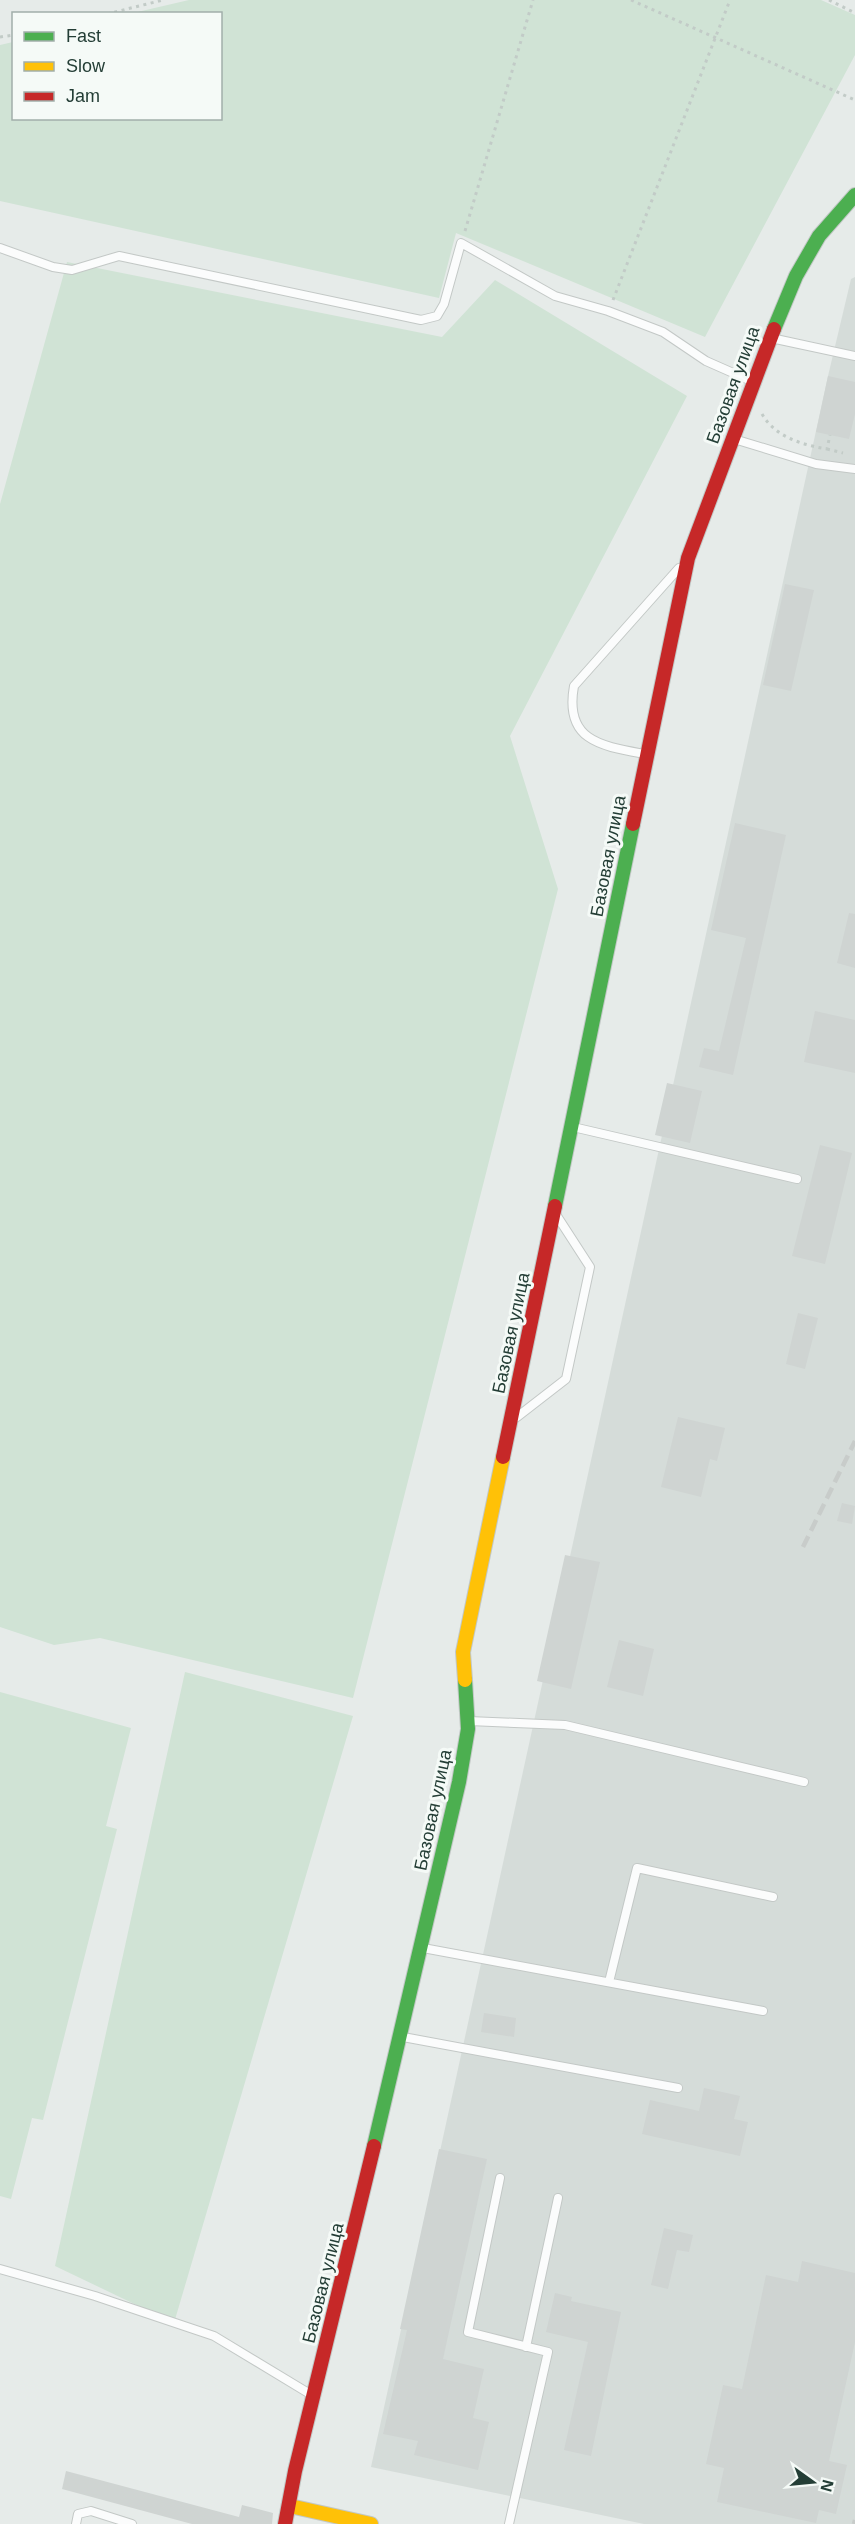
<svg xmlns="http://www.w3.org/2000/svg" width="855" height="2524" font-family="Arial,sans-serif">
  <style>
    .built { fill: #d5dcd9 }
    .green { fill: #d0e3d5 }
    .building { fill: #cfd4d2 }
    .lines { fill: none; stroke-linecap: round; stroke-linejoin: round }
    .lane-casing { stroke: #c3c8c6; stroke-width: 10 }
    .fast-casing { stroke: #c2c8c6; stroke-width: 16 }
    .slow-casing { stroke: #c2c8c6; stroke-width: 16 }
    .jam-casing { stroke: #c2c8c6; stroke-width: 16 }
    .path { stroke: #c2cbc7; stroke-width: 3; stroke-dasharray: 3 4.5; stroke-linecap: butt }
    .lane { stroke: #fbfcfc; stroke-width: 8 }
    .fast { stroke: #4caf50; stroke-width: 14 }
    .slow { stroke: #ffc107; stroke-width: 14 }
    .jam { stroke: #c62828; stroke-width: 14 }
    .rail { stroke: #c8ccca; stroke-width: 4.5; stroke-dasharray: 12 6; stroke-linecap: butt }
    .labels { text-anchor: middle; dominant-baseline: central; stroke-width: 6; stroke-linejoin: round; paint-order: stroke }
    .street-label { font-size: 18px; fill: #243e36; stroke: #f5faf7 }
  </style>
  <rect width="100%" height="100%" fill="#e6ebe9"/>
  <path class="built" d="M855,277V2524H644L371,2467L828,376L851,279Z"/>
  <path class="green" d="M189,0H821L855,15V55L705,337L456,233L439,298L0,201V45L13,42L14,118H220V14L133,13Z
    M67,262L442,337L495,280L687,396L510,736L558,889L353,1698L100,1638L54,1645L0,1627V504Z
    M185,1672L353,1716L174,2323L55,2266Z
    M0,1692L131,1728L106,1826L117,1829L43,2120L32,2118L11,2199L0,2196Z"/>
  <path class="building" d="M828,376L855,382V414L849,439L816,432Z
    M785,584L814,590L791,691L763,685Z
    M735,823L786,835L733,1075L699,1067L704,1048L719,1051L746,938L711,930Z
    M849,913L855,914V968L837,963Z
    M815,1011L855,1020V1073L804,1062Z
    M667,1083L702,1091L690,1143L655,1135Z
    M820,1145L852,1153L825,1264L792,1256Z
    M798,1313L818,1318L805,1369L786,1364Z
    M678,1417L725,1428L717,1461L710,1459L701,1497L661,1487Z
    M842,1503L855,1506L852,1524L837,1521Z
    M565,1555L600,1562L571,1689L537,1681Z
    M619,1640L654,1649L643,1696L607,1687Z
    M484,2013L516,2018L514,2037L481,2032Z
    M704,2088L740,2096L734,2119L748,2122L740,2156L642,2134L650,2100L699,2111Z
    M439,2149L487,2159L443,2359L484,2369L473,2418L489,2422L478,2470L414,2455L418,2441L383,2434L407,2330L400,2329Z
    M664,2228L693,2235L689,2252L677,2250L668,2289L651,2285Z
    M802,2261L855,2273V2342L829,2461L847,2465L836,2514L819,2510L816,2523L717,2502L724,2468L706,2464L723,2385L742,2389L766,2275L798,2282Z
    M555,2293L572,2297L571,2301L621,2312L591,2456L564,2450L588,2342L546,2332Z
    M66,2471L239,2517L242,2505L273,2513L272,2524H192L62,2489Z"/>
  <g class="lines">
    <defs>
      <path id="lane" d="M0,248L53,267L72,270L119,256L421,320L437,316L444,304L461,243L555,296L608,311L663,332L706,361L749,380
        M771,338L855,356
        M734,439L816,464L855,469
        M645,754C601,746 564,741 574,686L679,568
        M573,1127L797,1179
        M517,1417L566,1379L590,1267L557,1216
        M469,1721L565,1725L804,1782
        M423,1948L763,2011
        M609,1982L637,1868L773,1897
        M403,2037L678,2088
        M500,2178L468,2332L548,2352L509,2524
        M0,2269L95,2296L214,2336L310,2394
        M526,2347L558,2198
        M76,2524L78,2514L91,2511L132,2524"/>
      <path id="fast" d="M774,329L796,276L819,236L855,195
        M555,1206L633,824
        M374,2146L459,1782L468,1729L465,1680"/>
      <path id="slow" d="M465,1680L463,1652L503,1457
        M290,2506L371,2524"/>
      <path id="jam" d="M633,824L688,558L774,329
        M503,1457L555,1206
        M285,2524L295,2471L374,2146"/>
    </defs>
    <use href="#lane" class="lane-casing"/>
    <use href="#fast" class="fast-casing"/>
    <use href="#slow" class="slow-casing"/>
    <use href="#jam" class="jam-casing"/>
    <path class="path" d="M631,0L855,100
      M829,0L855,13
      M107,14L163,0
      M0,37L14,35
      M465,231L533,0
      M613,300L730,0
      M762,414C775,437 803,445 827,449L830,435
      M827,449L843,453"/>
    <use href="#lane" class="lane"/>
    <use href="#fast" class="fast"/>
    <use href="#slow" class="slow"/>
    <use href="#jam" class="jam"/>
    <path class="rail" d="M803,1547L855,1441
      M854,2524L855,2520"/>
  </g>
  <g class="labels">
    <g class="street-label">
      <text transform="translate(733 385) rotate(-70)">Базовая улица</text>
      <text transform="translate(608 856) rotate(-79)">Базовая улица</text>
      <text transform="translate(511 1333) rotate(-78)">Базовая улица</text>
      <text transform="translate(433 1810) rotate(-78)">Базовая улица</text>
      <text transform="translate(323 2283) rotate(-76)">Базовая улица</text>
    </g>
  </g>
  <rect x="12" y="12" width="210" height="108" fill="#f5faf7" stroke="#a1afaa" stroke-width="1.5"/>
  <rect x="24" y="32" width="30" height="9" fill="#4caf50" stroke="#a1afaa" stroke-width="1.5"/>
  <text x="66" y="42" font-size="18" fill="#243e36">Fast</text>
  <rect x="24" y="62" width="30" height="9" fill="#ffc107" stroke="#a1afaa" stroke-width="1.5"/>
  <text x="66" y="72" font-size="18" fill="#243e36">Slow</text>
  <rect x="24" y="92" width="30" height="9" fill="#c62828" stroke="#a1afaa" stroke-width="1.5"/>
  <text x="66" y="102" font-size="18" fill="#243e36">Jam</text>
  <g transform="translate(813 2482) rotate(105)" stroke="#f5faf7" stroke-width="4.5" paint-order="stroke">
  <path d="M0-4.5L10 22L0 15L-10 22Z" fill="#243e36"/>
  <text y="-9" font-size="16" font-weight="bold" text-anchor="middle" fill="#243e36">N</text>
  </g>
</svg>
